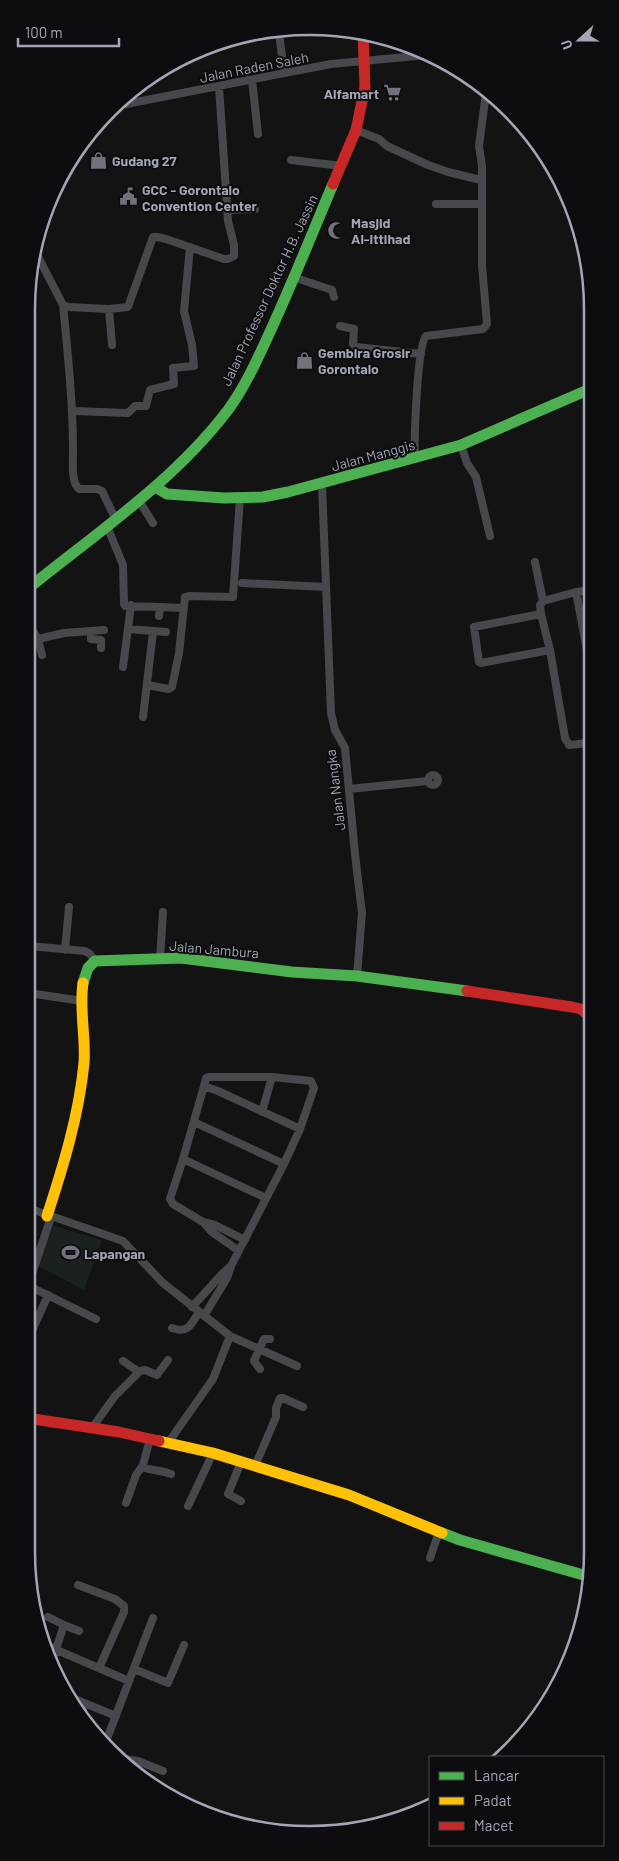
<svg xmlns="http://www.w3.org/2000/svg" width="619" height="1861" font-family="Barlow,sans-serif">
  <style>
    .garden { fill: #1b221d }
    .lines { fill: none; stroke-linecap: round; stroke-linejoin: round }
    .street { stroke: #47484c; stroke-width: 8 }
    .fast { stroke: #4caf50; stroke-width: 11 }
    .slow { stroke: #ffc107; stroke-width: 11 }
    .jam { stroke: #c62828; stroke-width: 11 }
    .labels { text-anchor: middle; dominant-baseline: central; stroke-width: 4; stroke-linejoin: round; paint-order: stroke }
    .street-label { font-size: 14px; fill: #a3a6b4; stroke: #0d0d0f }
    .poi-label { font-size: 14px; font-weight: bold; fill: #a3a6b4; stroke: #0d0d0f; text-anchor: start }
    .rim { fill: none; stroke: #a3a6b4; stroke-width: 2.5 }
  </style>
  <rect width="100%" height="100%" fill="#131313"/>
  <path class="garden" d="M51,1225L102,1240L84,1290L38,1266Z"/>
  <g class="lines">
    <path class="street" d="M279,32L284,73
      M252,80L258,134
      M121,105L331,64L427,55
      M356,130L379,139L387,146L428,165L448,172L481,180
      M291,160L342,166
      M436,204H481
      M228,210L255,209
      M34,249L63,305L68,307L109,309L128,307L153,237H157L166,239L224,259H228L234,256V245L228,221L219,86
      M293,277L332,290L334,297
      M63,305C68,355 73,403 73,452C73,464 71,482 79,489H97L102,491L115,518
      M109,309L112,345
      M340,326L354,329L353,344L356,347L421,354
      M73,411L128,413L135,406H146L150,390L174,384L173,368L194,366L192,345L184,311L190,247
      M461,445L467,463L476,477L490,536
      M415,459C414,441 417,346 426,336L483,329L487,324L482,265V166L479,146L486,93
      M322,484L331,713L335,730L345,748L355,854L362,913L357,976
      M139,501L153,523
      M107,526L123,565L124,604L125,606L160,607
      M535,562L543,601
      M242,583L326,587
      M576,592L589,661
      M541,614L474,627L479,662L481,663L550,650
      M159,616L160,607L184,608
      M30,626L38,639L42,655
      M129,629L166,632
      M91,631V639L101,640V648
      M38,639L64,633L104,630
      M123,667L131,605
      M147,685L169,689L172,687L179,653L185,597L190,596L233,597L240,498
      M143,717L153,632
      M589,743L569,745L565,738L550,650L541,614L540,605L543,601L576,592L590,590
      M428 780a5 5 0 1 1 10 0a5 5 0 1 1-10 0Z
      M349,789L428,781
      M29,946L85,951L90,954L95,961
      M65,950L69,907
      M160,959L163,912
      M29,993L82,1001
      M204,1086L206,1078L209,1077H272L311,1081L314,1088L300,1129
      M262,1112L272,1077
      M194,1122L284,1164L231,1266L227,1278L204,1316
      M183,1159L266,1198
      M28,1208L123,1241L163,1283L230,1336L213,1379L168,1443
      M203,1222L215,1225L245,1240
      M239,1251L212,1232L203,1222L173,1204L170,1199L183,1159L204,1086L218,1091L300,1129L284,1164
      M27,1285L96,1319
      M28,1286L51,1217
      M192,1307L222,1274L231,1266
      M172,1328C189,1334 191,1324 199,1312
      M230,1336L297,1366
      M27,1342L48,1295
      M123,1361L139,1372
      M260,1369L254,1361L264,1339H270
      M92,1428L115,1396L140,1371L145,1370L157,1375L168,1360
      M27,1433L29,1418
      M255,1466L276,1417V1408L280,1398H283L303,1407
      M142,1467C153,1471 161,1470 171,1474
      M241,1501L228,1494L241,1462
      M126,1503L136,1475L143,1465L150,1439
      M188,1506L213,1453
      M430,1558L439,1532
      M78,1585L115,1599L124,1606V1612L99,1668
      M48,1617L64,1625L51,1664
      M64,1625L79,1631
      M45,1645L129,1681
      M134,1669L168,1683L184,1645
      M72,1698L116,1716
      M81,1714L85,1704
      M105,1744L153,1618
      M123,1759L138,1761L163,1771"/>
    <path class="fast" d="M155,487L167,494L224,498L263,497L288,492L461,445L590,389
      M30,587C98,532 174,481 228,410C245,387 257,360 269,334C292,284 312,234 333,184
      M83,983L88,968L95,961L181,958L292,972L357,976L467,991
      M442,1533L460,1540L587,1576"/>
    <path class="slow" d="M47,1216C63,1167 79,1115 84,1063C86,1037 79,1010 83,983
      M159,1441L213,1453L349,1495L442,1533"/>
    <path class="jam" d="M333,184L356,130L365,87L363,32
      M467,991L572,1007L581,1009L589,1016
      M27,1418L119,1432L159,1441"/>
  </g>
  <defs>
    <symbol id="supermarket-bare" viewBox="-9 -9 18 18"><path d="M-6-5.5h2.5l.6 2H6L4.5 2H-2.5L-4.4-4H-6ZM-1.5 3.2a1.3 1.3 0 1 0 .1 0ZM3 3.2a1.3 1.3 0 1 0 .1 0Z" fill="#71737c" stroke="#0d0d0f" stroke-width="2.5" paint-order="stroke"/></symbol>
    <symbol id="shop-bare" viewBox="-9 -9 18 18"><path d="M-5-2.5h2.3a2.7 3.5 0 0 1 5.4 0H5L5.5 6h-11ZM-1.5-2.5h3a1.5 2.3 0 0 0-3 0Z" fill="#71737c" stroke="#0d0d0f" stroke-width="2.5" paint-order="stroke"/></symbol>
    <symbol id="civic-bare" viewBox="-9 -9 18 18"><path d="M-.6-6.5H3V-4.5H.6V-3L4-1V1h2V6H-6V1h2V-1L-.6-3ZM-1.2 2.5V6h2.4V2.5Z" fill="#71737c" stroke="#0d0d0f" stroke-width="2.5" paint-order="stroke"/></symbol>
    <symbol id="mosque-bare" viewBox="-9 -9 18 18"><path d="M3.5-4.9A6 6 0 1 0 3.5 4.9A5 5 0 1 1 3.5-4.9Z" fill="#71737c" stroke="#0d0d0f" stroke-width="2.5" paint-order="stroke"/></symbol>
    <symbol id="stadium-bare" viewBox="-9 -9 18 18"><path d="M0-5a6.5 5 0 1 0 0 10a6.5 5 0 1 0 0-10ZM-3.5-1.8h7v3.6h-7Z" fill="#71737c" stroke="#0d0d0f" stroke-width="2.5" paint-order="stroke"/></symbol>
  </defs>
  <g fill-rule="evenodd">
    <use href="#supermarket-bare" x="380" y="80" width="25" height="25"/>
    <use href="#shop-bare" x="86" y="148" width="25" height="25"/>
    <use href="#civic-bare" x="116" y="184" width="25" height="25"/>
    <use href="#mosque-bare" x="324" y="218" width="25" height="25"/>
    <use href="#shop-bare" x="292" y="348" width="25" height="25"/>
    <use href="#stadium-bare" x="58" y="1240" width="25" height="25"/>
  </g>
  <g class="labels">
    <g class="street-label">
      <text transform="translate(254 67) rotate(-11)">Jalan Raden Saleh</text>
      <text transform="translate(269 290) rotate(-65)">Jalan Professor Doktor H.B. Jassin</text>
      <text transform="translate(373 455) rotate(-15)">Jalan Manggis</text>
      <text transform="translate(335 790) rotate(-97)">Jalan Nangka</text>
      <text transform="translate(214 949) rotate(5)">Jalan Jambura</text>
    </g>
    <g class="poi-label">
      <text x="379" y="93" text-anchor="end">Alfamart</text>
      <text x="112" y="160">Gudang 27</text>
      <text x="142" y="189">GCC - Gorontalo<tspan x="142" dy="16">Convention Center</tspan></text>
      <text x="351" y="222">Masjid<tspan x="351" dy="16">Al-Ittihad</tspan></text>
      <text x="318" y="352">Gembira Grosir<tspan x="318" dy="16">Gorontalo</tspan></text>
      <text x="84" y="1253">Lapangan</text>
    </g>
  </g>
  <path d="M0 0H619V1861H0ZM309 35H310A274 274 0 0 1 584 309V1552A274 274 0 0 1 310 1826H309A274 274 0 0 1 35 1552V309A274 274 0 0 1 309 35Z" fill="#0d0d0f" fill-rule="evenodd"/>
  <path class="rim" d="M309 35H310A274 274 0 0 1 584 309V1552A274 274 0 0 1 310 1826H309A274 274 0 0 1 35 1552V309A274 274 0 0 1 309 35Z"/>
  <rect x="429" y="1756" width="175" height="90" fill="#0d0d0f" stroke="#494a51"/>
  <rect x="439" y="1772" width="25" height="8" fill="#4caf50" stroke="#494a51"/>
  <text x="474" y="1781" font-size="15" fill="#a3a6b4">Lancar</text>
  <rect x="439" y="1797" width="25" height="8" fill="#ffc107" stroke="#494a51"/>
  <text x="474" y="1806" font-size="15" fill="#a3a6b4">Padat</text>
  <rect x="439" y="1822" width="25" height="8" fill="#c62828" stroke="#494a51"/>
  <text x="474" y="1831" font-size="15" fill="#a3a6b4">Macet</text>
  <g transform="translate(579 40) rotate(249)" stroke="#0d0d0f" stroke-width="4" paint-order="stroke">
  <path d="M0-4L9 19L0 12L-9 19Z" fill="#a3a6b4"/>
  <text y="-8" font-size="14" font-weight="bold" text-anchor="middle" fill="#a3a6b4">U</text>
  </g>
  <path d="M18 38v8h101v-8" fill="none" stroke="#a3a6b4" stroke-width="2.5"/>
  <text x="25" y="38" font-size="15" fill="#a3a6b4" stroke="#0d0d0f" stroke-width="4" paint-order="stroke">100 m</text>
</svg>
